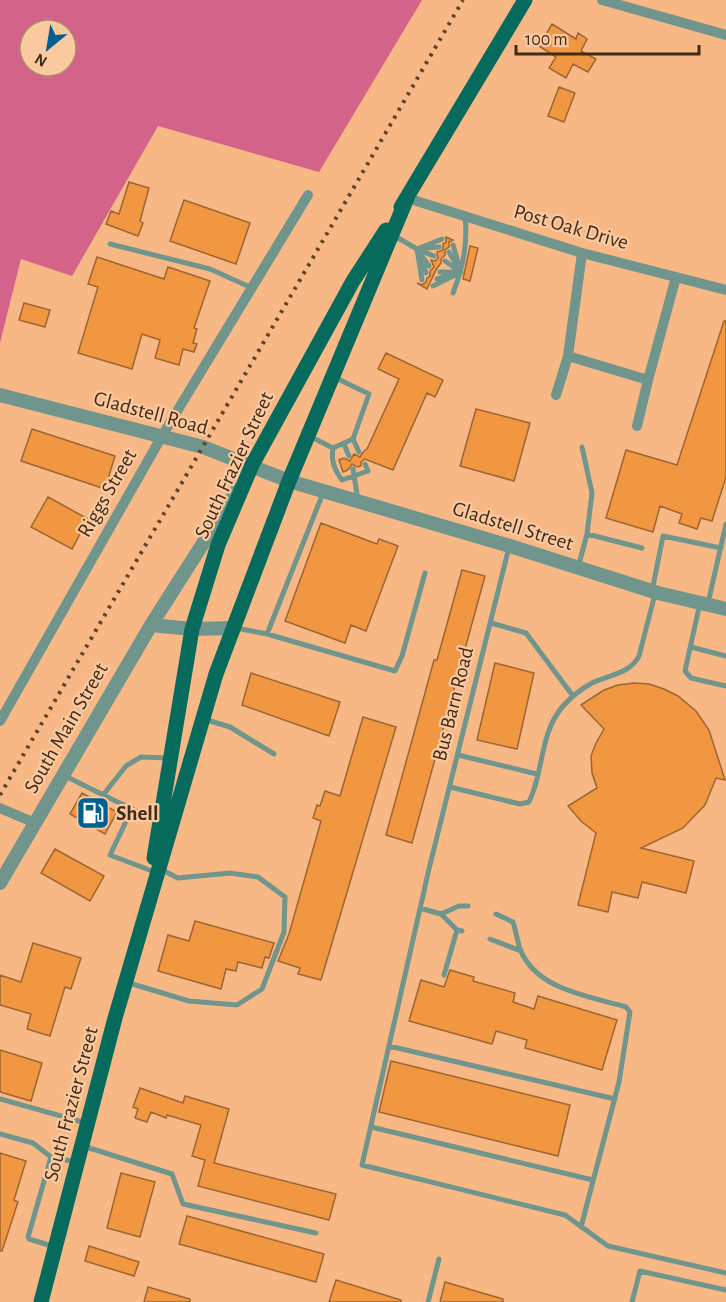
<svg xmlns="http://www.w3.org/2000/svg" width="726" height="1302" font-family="'Alegreya Sans',sans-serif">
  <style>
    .forest { fill: #d36389; fill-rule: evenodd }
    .building { fill: #f19641; stroke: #9d6532; stroke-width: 1.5 }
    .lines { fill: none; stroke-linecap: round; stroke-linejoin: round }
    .service { stroke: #6f958d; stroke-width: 5 }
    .minor { stroke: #6f958d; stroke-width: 10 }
    .tertiary { stroke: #6f958d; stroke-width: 14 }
    .primary { stroke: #066a5d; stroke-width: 15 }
    .rail { stroke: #604228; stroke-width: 4; stroke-dasharray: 3 6; stroke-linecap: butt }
    .labels { text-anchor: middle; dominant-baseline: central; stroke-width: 4.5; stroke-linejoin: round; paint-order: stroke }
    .street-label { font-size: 21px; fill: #432b16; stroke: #fbc9a0 }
    .poi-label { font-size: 21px; font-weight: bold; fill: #432b16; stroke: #fbc9a0; text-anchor: start }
  </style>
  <rect width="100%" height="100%" fill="#f7b885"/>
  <path class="forest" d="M0,0H422L319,172L158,126L72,276L21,259L0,343ZM30,30H66V66H30Z"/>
  <path class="building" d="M552,24L576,39L578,33L587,39L581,51L596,59L588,72L573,64L566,78L549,68L556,57L539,46Z
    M559,87L575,93L564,122L548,116Z
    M129,182L149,188L140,221L143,223L138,236L106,224L111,211L119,214Z
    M184,200L250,223L236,264L170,241Z
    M446,237L453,240L449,242V247L445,250V255L441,259V263L436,270L427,289L417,283L422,285L426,282L427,278L430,276V271L434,267L431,260L435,261L438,258L437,252L443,250V244L446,242Z
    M470,246L478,248L470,281L463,279Z
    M97,257L164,279L168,267L210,281L194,328L197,329L193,343L197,344L194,352L183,349L179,365L155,358L160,340L142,334L132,369L78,353L98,287L88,284Z
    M24,303L50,310L45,327L19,320Z
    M724,321H726V477L712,521L701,518L697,529L679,523L682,514L660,506L653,532L606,518L626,450L677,465Z
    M386,353L443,380L435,397L427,393L393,470L365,459L361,462V466L357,467L352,464L348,470L343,472L339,460L344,458L350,461L354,454L360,457L364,451L367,449L399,379L378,369Z
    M476,409L530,423L514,481L460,466Z
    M32,429L115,456L105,489L21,461Z
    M48,497L88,519L72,549L31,527Z
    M321,523L377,544L379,539L398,546L366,631L351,625L345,643L285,621Z
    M462,570L485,576L412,843L386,835L434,660H437Z
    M495,663L534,673L517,749L477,740Z
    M251,673L340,702L329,736L242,705Z
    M634,683L649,684L664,689L678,696L696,711L709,730L725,780L716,778L705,805L683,828L641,848L694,861L686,893L642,882L638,898L612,892L608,912L578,905L596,833L581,821L568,806L597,788L592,773L591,756L596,743L604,729L581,705L604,690L618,685Z
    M363,717L396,727L321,980L298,974L300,968L278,961L289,934L321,821L313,818L317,805L320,806L325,791L340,796Z
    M82,793L117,812L105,834L70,814Z
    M55,849L104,876L90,901L41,873Z
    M195,921L274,943L269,958L265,957L262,968L238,962L236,971L226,969L221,989L158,971L168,935L189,941Z
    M33,943L81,958L71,989L65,987L50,1036L27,1029L31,1014L0,1005V975L21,982Z
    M450,970L474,977L473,981L515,993L513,1002L534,1009L538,996L617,1020L602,1070L525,1048L527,1040L496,1031L492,1044L409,1021L421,980L444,987Z
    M0,1050L42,1063L31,1101L0,1092Z
    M391,1061L570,1105L558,1156L379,1112Z
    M140,1088L183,1103L185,1096L229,1109L214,1163L336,1194L329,1220L198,1186L205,1160L192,1156L201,1125L167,1115L166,1118L151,1112L147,1122L135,1118L138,1109L133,1107Z
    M0,1153L26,1161L14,1200L18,1202L2,1251H0Z
    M121,1173L155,1182L140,1237L107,1228Z
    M187,1216L324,1254L316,1282L179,1244Z
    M89,1246L139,1262L134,1276L85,1261Z
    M336,1280L401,1300V1302H329Z
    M445,1282L503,1299V1302H440Z
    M148,1287L190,1299V1302H144Z"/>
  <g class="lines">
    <path class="service" d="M393,235L417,249
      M110,244L210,269L252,288
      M426,248L439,247
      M449,252L456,264
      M422,261L426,273
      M429,266L417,249L434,256
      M440,272H461L445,261
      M437,279L450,275
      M422,280L417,249L442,239
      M433,286L461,272L453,245
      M453,293C463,267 468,244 465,216
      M311,437L333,448L353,439L369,394L334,377
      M353,439L359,452
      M344,444L349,456
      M582,447L592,493L587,534
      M333,448C331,461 334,469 342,480L368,471L365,464
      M353,469L358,500
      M509,547L429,869L362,1165L565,1215L608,1246L726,1273
      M578,568L587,534L642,548
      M652,591L663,536L721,548
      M700,603L685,671L691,678L726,686
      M708,603L726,524
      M491,623L526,633L573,696
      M236,628L267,634L323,493
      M267,634L395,671L402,656L425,573
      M691,647L726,656
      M204,719L230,727L274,754
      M458,755L537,774
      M65,776L158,822
      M450,787L520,804L529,802C544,772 539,734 563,706C571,697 581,689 592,683C608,675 630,674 639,656L655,594
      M103,795L126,766L141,757L168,758
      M132,809L110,855L152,871
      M420,908L441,914L459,906H468
      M441,914L457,930L462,931
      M496,914L513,922C516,931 517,940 520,949C536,990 589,996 626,1007L630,1012L619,1082L581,1227
      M490,939L521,951
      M444,975L457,930
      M129,983L189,1001L237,1005L262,989L284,932L285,897L258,877L230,873L178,878L160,869
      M389,1046L615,1099
      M0,1099L86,1123
      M371,1127L593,1180
      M0,1134L33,1143L51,1157L76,1162
      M83,1146L172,1174L183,1204L316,1233
      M51,1157L28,1237L29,1239L55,1247
      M428,1302L439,1259
      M632,1302L640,1271L726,1290"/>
    <path class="minor" d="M602,0L726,35
      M407,198L582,253L726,290
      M568,356L648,380
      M556,395L568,356L582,253
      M637,426L648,380L676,277
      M0,721L162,436L308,195
      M0,808L35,823"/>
    <path class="tertiary" d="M0,395L203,447L289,481L510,546L658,593L726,609
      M151,625L237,490
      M0,883L151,625L192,629L233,628"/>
    <path class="primary" d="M401,207L525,0
      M154,858L192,629L218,545L252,465L353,281L386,230
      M41,1302L115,1018L216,674L289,481L407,198"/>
    <path class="rail" d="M0,795L463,0"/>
  </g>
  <defs>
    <symbol id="fuel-square" viewBox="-11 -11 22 22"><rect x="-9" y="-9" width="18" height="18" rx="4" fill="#006090" stroke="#fbc9a0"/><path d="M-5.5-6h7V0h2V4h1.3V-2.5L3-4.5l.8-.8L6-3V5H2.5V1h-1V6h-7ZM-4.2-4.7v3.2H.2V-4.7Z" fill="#fff"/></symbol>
  </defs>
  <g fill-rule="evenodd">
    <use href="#fuel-square" x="74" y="794" width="38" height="38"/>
  </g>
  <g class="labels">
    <g class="street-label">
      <text transform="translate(571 227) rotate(16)">Post Oak Drive</text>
      <text transform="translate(151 413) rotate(15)">Gladstell Road</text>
      <text transform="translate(234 465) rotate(-65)">South Frazier Street</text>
      <text transform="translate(107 493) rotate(-60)">Riggs Street</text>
      <text transform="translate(513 526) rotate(17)">Gladstell Street</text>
      <text transform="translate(453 704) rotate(-76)">Bus Barn Road</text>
      <text transform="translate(66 728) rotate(-60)">South Main Street</text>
      <text transform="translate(71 1104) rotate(-75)">South Frazier Street</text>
    </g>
    <g class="poi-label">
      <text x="116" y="813">Shell</text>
    </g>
  </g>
  <g transform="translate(48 48) rotate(210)"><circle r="28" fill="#fbc9a0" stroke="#b18a69" stroke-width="1.5"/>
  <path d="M0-4.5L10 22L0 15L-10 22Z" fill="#006090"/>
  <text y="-9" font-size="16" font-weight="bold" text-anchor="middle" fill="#432b16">N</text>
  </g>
  <path d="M516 45v9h183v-9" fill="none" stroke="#432b16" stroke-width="3"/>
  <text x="525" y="45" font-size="18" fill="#432b16" stroke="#fbc9a0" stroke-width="4.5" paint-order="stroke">100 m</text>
</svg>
